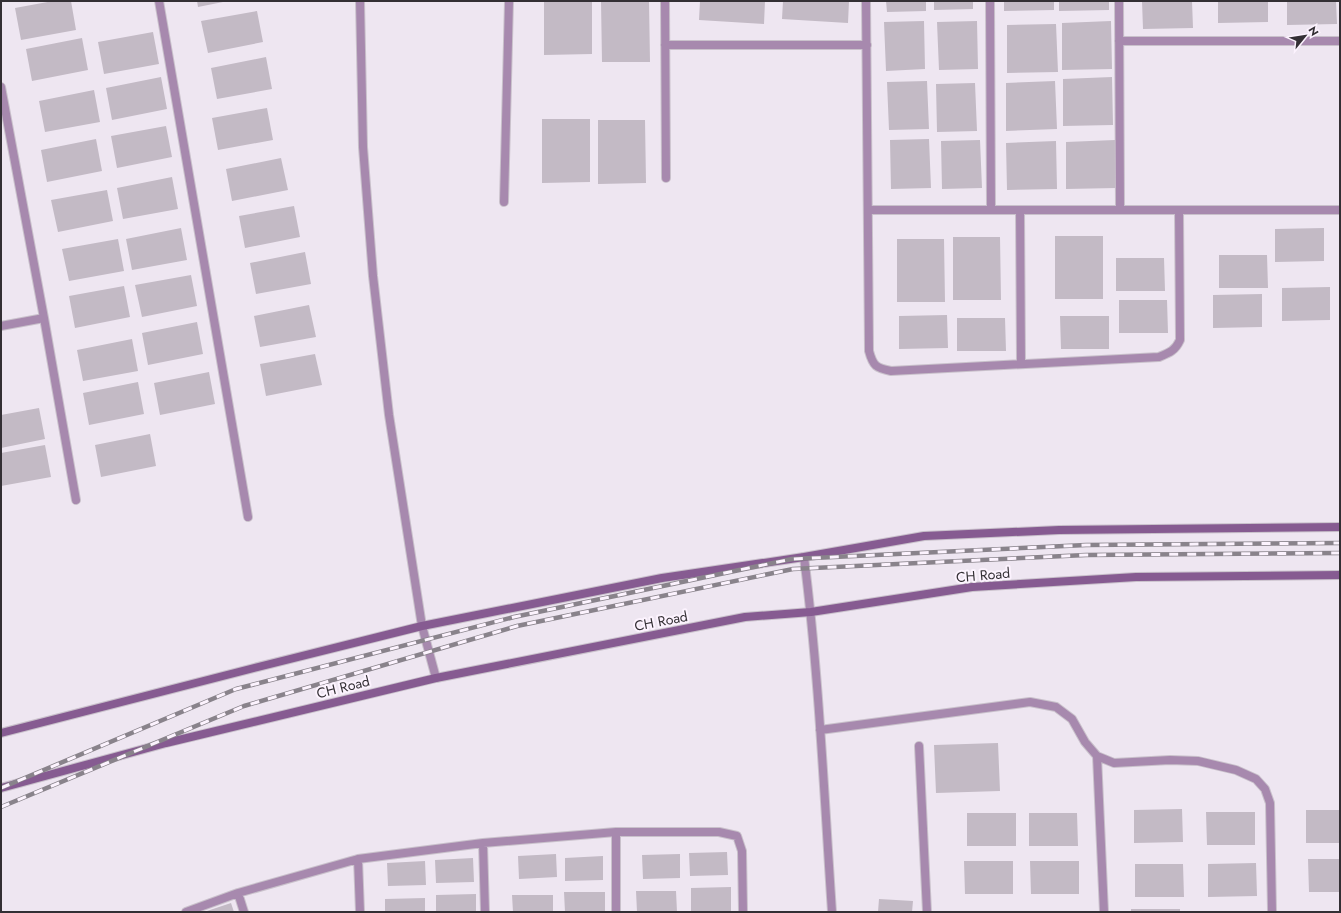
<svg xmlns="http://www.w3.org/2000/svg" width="1341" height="913" font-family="Jost,sans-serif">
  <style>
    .building { fill: #c3bac5 }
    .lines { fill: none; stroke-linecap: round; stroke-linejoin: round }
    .street-casing { stroke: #c9c1cb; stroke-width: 10 }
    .secondary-casing { stroke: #c9c1cb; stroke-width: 10 }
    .street { stroke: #a789ae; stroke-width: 8 }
    .secondary { stroke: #865b91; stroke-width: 8 }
    .rail-casing { stroke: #89838b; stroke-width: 4.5 }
    .rail { stroke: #fcf3fe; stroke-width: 3; stroke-dasharray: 9; stroke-linecap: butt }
    .labels { text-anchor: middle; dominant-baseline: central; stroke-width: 4; stroke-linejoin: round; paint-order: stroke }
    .street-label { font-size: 14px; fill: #332f34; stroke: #fcf3fe }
  </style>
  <rect width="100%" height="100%" fill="#eee6f1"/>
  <path class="building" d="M53,1H71L76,30L21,40L15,8Z
    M197,1H223V2L198,7Z
    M544,1H592V54L544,55Z
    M601,1H649L650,62H602Z
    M700,1H765L764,24L699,20Z
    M783,1H849L848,23L782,19Z
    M886,1H926V11L887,12Z
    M934,1H973V9L934,10Z
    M1004,1H1054V10L1004,11Z
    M1059,1H1109V10L1059,11Z
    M1142,1H1192L1193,28L1143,29Z
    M1218,1H1268V22L1218,23Z
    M1287,1H1336L1337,24L1287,25Z
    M257,11L263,42L208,53L201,21Z
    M924,21L925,69L886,71L884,22Z
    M977,21L978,69L939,70L937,22Z
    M1111,21L1112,69L1062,70V23Z
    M1056,24L1058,72L1007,73V25Z
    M153,32L159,64L104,74L98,42Z
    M82,38L88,70L32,81L26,49Z
    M266,57L272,89L217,99L211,68Z
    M161,77L167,109L112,120L106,88Z
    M1112,77L1113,125L1063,126V79Z
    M927,81L929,129L889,130L887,82Z
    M1055,81L1057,129L1006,131V83Z
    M975,83L977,131L937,132L936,84Z
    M94,90L100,122L45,132L39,101Z
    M267,108L273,140L218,150L212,118Z
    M542,119H590V182L542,183Z
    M598,120H645L646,183L598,184Z
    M166,126L172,157L117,168L111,136Z
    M96,139L102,171L47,182L41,150Z
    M929,139L931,188L891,189L890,140Z
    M980,140L982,188L942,189L941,141Z
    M1115,140L1116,188L1066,189V142Z
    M1056,141L1057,189L1007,190L1006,143Z
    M281,158L288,190L232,201L226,169Z
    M172,177L178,209L123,219L117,188Z
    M107,190L113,221L58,232L51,200Z
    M294,206L300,237L245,248L239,216Z
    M181,228L187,260L132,270L126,239Z
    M1324,228V261L1275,262V229Z
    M1055,236H1103V299H1055Z
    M953,237H1000L1001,300H953Z
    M118,239L124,271L69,281L62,249Z
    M897,239H944L945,302H897Z
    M305,252L311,284L256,294L250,263Z
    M1219,255H1267L1268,288H1219Z
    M1116,258H1164L1165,291H1116Z
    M191,275L197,306L142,317L135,285Z
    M124,286L130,317L75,328L69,296Z
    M1330,287V320L1282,321V288Z
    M1262,294V327L1213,328V295Z
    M1119,300H1167L1168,333H1119Z
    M309,305L316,337L260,347L254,316Z
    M947,315L948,348L899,349V316Z
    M1060,316H1109V349H1061Z
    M957,318H1005L1006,351H957Z
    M197,322L203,354L148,365L142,333Z
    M132,339L138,371L83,381L77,350Z
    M315,354L322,385L266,396L260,364Z
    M209,372L215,404L160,415L154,383Z
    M138,382L144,414L89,425L83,393Z
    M39,408L45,439L1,448V415Z
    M150,434L156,466L101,477L95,445Z
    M45,445L51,477L1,486V453Z
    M998,743L1000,791L936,793L934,745Z
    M1182,809L1183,842L1134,843V810Z
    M1306,810H1340V843H1306Z
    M1206,812H1255V845H1207Z
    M967,813H1016V846H967Z
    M1029,813H1077L1078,846H1029Z
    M727,852L728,875L690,876L689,853Z
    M556,854L557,877L519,879L518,856Z
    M680,854V878L643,879L642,855Z
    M603,856V880L565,881V858Z
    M473,858L474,882L436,883L435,860Z
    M1308,859H1340V892H1309Z
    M425,861L426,885L388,886L387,863Z
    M964,861H1013V894H965Z
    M1030,861H1079V894H1031Z
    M1256,863L1257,896L1208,897V864Z
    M1135,864H1183L1184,897H1135Z
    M731,887V912H691V888Z
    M636,891H676L677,912H637Z
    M564,892H605V912H565Z
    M476,894V912H436V895Z
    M512,895H553V912H513Z
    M425,898V912H385V899Z
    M879,899L913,901L912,912H878Z
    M231,903L234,912H204Z
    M1131,909H1180V912H1131Z"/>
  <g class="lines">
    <defs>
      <path id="street" d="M159,1L248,517
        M360,1L363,147L373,276L389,415L422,626L436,678
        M665,1L666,178
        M866,1L869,351C873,366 876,368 891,371L1159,357C1169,353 1175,351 1180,340L1179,210
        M990,1L991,210
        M1119,1L1120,210
        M1119,41H1340
        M665,45H867
        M1,87L44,318L76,500
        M504,202L509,1
        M868,210H1340
        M1020,210L1021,364
        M1,326L44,318
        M804,557C819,675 824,794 832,912
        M820,730L1030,702L1056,707L1072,719L1085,742L1097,756L1114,763L1170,760L1198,761L1236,770L1256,779L1265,789L1270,803L1272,912
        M919,746L927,912
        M1097,756L1104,912
        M616,832V912
        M483,843L485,912
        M358,859L360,912
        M238,893L244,912
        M186,912L238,893L358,859L483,843L616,832H719L737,836L742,851L743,912"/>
      <path id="secondary" d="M1,733L254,668L422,626L662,578L804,557L924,536L1059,530L1340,527
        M1,788L166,743L436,678L745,617L811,612L972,587L1136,577L1340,575"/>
    </defs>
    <use href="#street" class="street-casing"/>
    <use href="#secondary" class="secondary-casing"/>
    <use href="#street" class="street"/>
    <use href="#secondary" class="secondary"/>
    <defs>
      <path id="rail" d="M1,788L236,689L514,617L792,559L1086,545L1340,543
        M1,807L244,706L517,626L793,569L1086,555L1340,553"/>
    </defs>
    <use href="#rail" class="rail-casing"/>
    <use href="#rail" class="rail"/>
  </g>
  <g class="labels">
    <g class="street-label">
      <text transform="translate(983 575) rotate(-5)">CH Road</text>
      <text transform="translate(661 621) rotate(-11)">CH Road</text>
      <text transform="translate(343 687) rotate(-14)">CH Road</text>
    </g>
  </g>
  <rect width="1341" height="913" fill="none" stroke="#332f34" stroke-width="4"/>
  <g transform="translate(1305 36) rotate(60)" stroke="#fcf3fe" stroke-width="3" paint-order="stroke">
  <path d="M0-3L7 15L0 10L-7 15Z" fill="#332f34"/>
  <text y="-6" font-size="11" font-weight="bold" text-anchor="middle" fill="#332f34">N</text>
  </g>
</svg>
